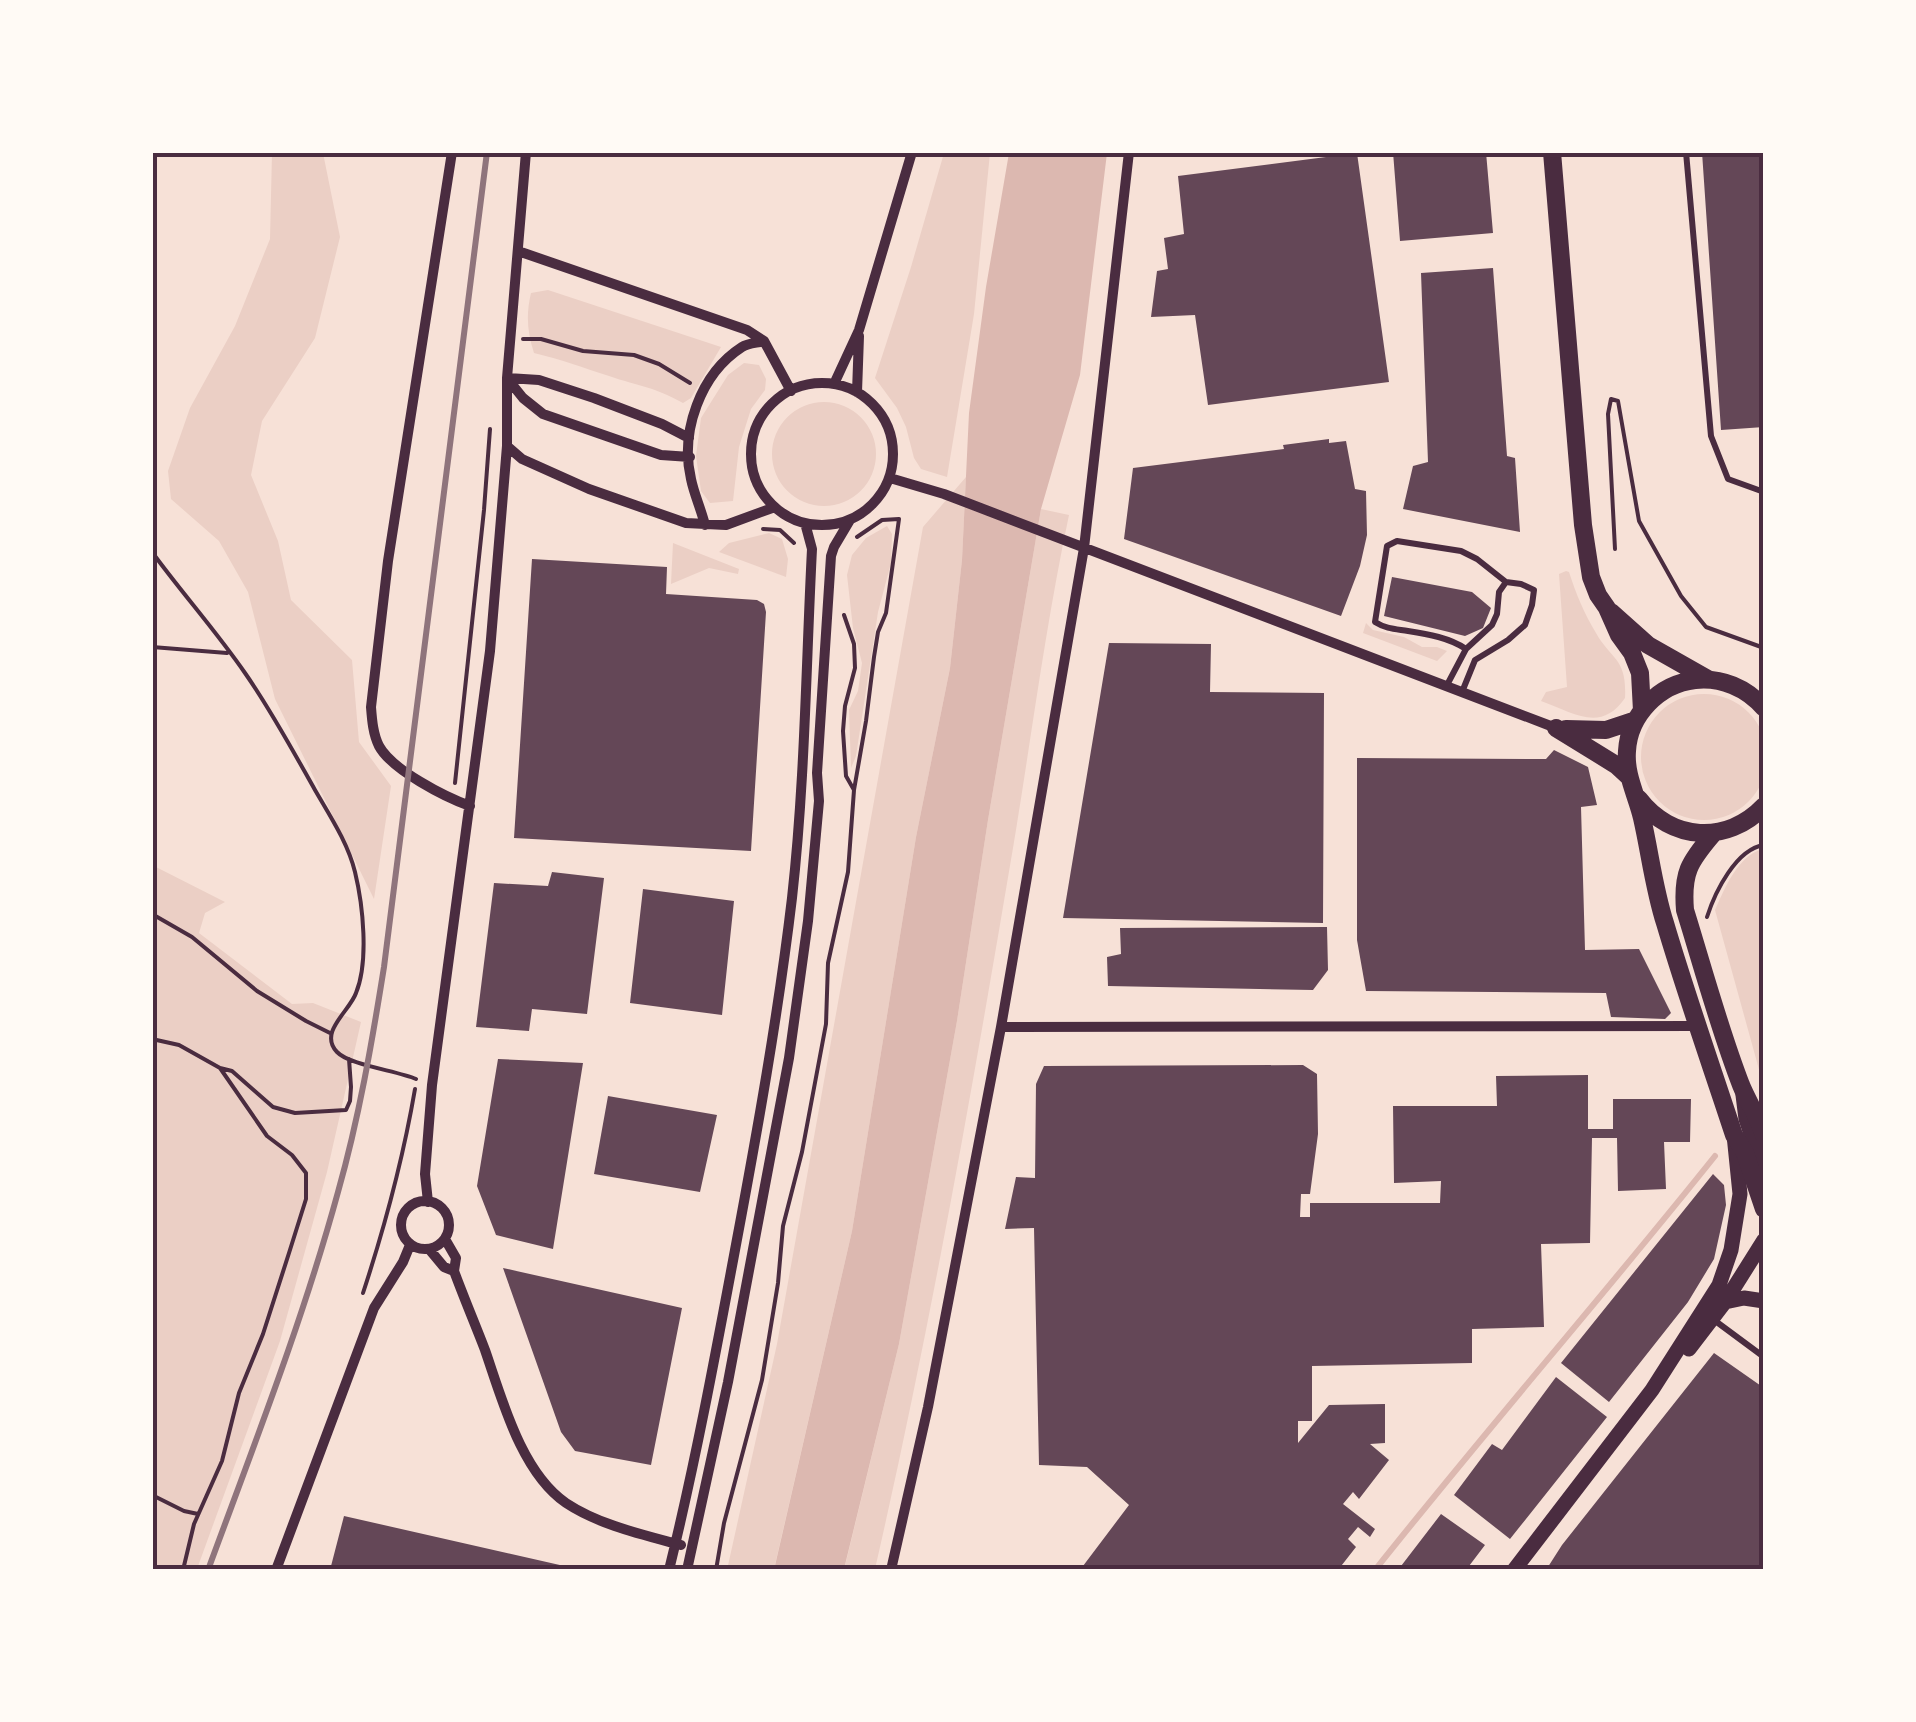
<svg xmlns="http://www.w3.org/2000/svg" width="1916" height="1722" font-family="Montserrat,sans-serif">
  <style>
    .green { fill: #ebcfc5 }
    .water { fill: #dcb8b0 }
    .lines { fill: none; stroke-linecap: round; stroke-linejoin: round }
    .stream { stroke: #dcb8b0; stroke-width: 6 }
    .building { fill: #644757 }
    .path { stroke: #4a2c40; stroke-width: 4 }
    .service { stroke: #4a2c40; stroke-width: 6 }
    .minor { stroke: #4a2c40; stroke-width: 10 }
    .tertiary { stroke: #4a2c40; stroke-width: 15 }
    .secondary { stroke: #4a2c40; stroke-width: 18 }
    .rail { stroke: #8f747c; stroke-width: 6 }
    .neatline { fill: none; stroke: #4a2c40; stroke-width: 4 }
  </style>
  <rect width="100%" height="100%" fill="#f7e1d7"/>
  <path class="green" d="M272,153H323L340,237L315,338L262,421L251,475L278,541L291,600L352,660L359,742L391,786L374,899L275,699L248,592L219,541L171,499L168,471L190,408L235,326L270,239Z
    M944,153H990L974,314L947,477L921,469L914,458L906,427L897,408L875,378L911,267Z
    M548,290L721,347L691,398L683,403C655,387 638,386 609,376C584,368 560,359 534,353C527,332 526,314 531,293Z
    M744,363L759,365L766,379L765,390L751,409L739,447L733,501L710,503L701,491L696,456L701,418L728,375Z
    M772 454a52 52 0 1 1 104 0a52 52 0 1 1-104 0Z
    M966,477L962,560L950,668L916,837L852,1231L774,1569L727,1570L777,1344L923,527Z
    M1041,509L1069,515C1046,623 1032,733 1014,842C973,1086 930,1329 875,1569L844,1570L899,1344L957,1021L988,820Z
    M887,526L892,534L891,563L878,612L856,756L851,768L849,710L858,691L862,663L853,628L847,575L852,555L866,538Z
    M769,533L782,539L788,559L786,577L719,552L729,543Z
    M673,543L739,569L738,574L709,568L671,584Z
    M1566,571L1569,572C1576,594 1584,613 1596,633C1612,661 1627,658 1625,698C1601,733 1574,713 1541,701L1546,692L1567,687L1559,574Z
    M1366,623L1373,630L1404,637L1422,647H1437L1447,651L1437,661L1363,633Z
    M1641 757a63 63 0 1 1 126 0a63 63 0 1 1-126 0Z
    M1763,849H1764L1763,1084L1715,910C1725,888 1738,855 1763,849Z
    M152,865L225,902L205,913L199,933L292,1004L313,1003L361,1022L327,1172L280,1341L197,1569H153Z"/>
  <path class="water" d="M1009,153H1107L1080,375L1041,509L988,820L957,1021L899,1344L844,1569L774,1570L852,1231L916,837L950,668L962,560L969,413L986,287Z"/>
  <g class="lines">
    <path class="stream" d="M1375,1570C1486,1430 1604,1295 1715,1156"/>
  </g>
  <path class="building" d="M1393,152H1486L1493,233L1400,241Z
    M1702,152H1764V427L1721,430Z
    M1357,153L1389,382L1208,405L1195,315L1151,317L1157,271L1168,269L1164,238L1184,234L1178,176Z
    M1493,268L1507,456L1515,458L1520,532L1403,509L1413,466L1428,462L1421,273Z
    M1329,439V443L1346,441L1355,489L1366,491L1367,535L1360,566L1341,616L1124,539L1133,468L1284,449L1283,445Z
    M532,559L667,567L666,594L757,600L764,604L766,612L751,851L514,838Z
    M1392,577L1472,592L1491,608L1483,628L1465,636L1384,616Z
    M1109,643L1211,644L1210,692L1324,693L1323,923L1063,918Z
    M1554,750L1588,767L1597,805L1581,807L1585,950L1639,949L1671,1013L1665,1019L1611,1017L1606,993L1366,991L1357,940V758L1546,759Z
    M552,872L604,878L587,1014L532,1009L529,1031L476,1027L494,883L548,886Z
    M643,889L734,901L722,1015L630,1003Z
    M1327,927L1328,970L1313,990L1108,986L1107,957L1121,954L1120,928Z
    M498,1059L583,1063L553,1249L496,1235L477,1186Z
    M1303,1065L1317,1074L1318,1134L1310,1194H1301L1300,1217H1310V1203H1440L1441,1181L1394,1183L1393,1106H1497L1496,1076L1588,1075V1129H1613V1099H1691L1690,1142H1664L1666,1189L1618,1191L1617,1138H1592L1590,1243L1541,1244L1544,1327L1472,1329V1363L1312,1366V1421H1298V1443L1329,1405L1385,1404V1443L1370,1444L1389,1460L1359,1499L1353,1492L1343,1504L1375,1529L1370,1537L1358,1527L1348,1539L1356,1547L1338,1570H1080L1129,1505L1087,1467L1039,1465L1034,1228L1005,1229L1016,1177L1035,1178L1036,1084L1044,1066Z
    M608,1096L717,1115L700,1192L594,1174Z
    M1713,1174L1724,1185L1726,1205L1714,1259L1688,1302L1609,1402L1561,1363Z
    M503,1268L682,1308L651,1465L575,1451L561,1432Z
    M1714,1353L1764,1388V1570H1546L1562,1545Z
    M1556,1377L1607,1417L1510,1539L1454,1495L1492,1444L1502,1450Z
    M1441,1514L1485,1545L1466,1570H1398Z
    M344,1516L573,1568V1570H330Z"/>
  <g class="lines">
    <path class="path" d="M523,339H541L583,351L634,355L659,364L690,383
      M763,529L780,530L794,543
      M1615,549L1608,414L1611,399L1618,401L1639,521L1681,596L1706,627L1764,648
      M152,552C182,593 216,631 245,673C271,710 293,751 315,790C330,816 348,843 355,872C363,905 369,961 356,993C350,1011 318,1032 337,1052C349,1065 398,1071 416,1079
      M844,615L854,644L855,668L845,706L843,731L846,776L854,790
      M152,647L227,653
      M455,783L484,510L490,429
      M152,914L192,937L257,991L306,1021L330,1033
      M1707,917C1715,892 1736,849 1764,845
      M152,1039L179,1045L220,1068L267,1136L292,1155L306,1173V1199L289,1253L263,1334L239,1393L222,1461L194,1524L183,1570
      M220,1068L232,1071L273,1107L295,1113L346,1110L350,1101L351,1087L349,1059
      M363,1293C385,1226 403,1159 415,1089
      M152,1495L184,1511L198,1514
      M716,1570L724,1523L762,1380L778,1283L783,1226L802,1152L826,1024L828,963L848,872L854,790L866,721L874,657L878,632L886,613L899,519L882,520L857,537"/>
    <path class="service" d="M1686,152L1711,436L1728,479L1764,492
      M1466,649C1450,638 1428,634 1408,631C1396,629 1386,629 1375,622L1387,546L1397,541L1461,551L1477,559L1506,582
      M1447,685L1466,649L1492,625L1497,614L1499,592L1506,582L1521,584L1534,590L1532,605L1525,625L1508,640L1475,660L1462,692
      M1714,1320L1764,1357"/>
    <path class="minor" d="M452,152L388,561L371,707C372,720 373,734 379,746C392,770 445,797 470,806
      M518,251L747,330L764,341L791,391
      M751 454a71 71 0 1 1 142 0a71 71 0 1 1-142 0Z
      M834,384L859,330L912,152
      M857,392L859,336
      M689,438L662,424L594,398L539,380L507,378L523,398L543,414L661,455L690,457
      M507,446L522,459L589,489L686,523L726,525L775,507
      M890,478L944,494L1556,728
      M705,525C701,509 694,494 691,479C680,432 700,374 742,347C748,343 757,343 764,341
      M1001,1027L1698,1026
      M401 1225a24 24 0 1 1 48 0a24 24 0 1 1-48 0Z
      M428,1202L425,1174L432,1085L490,651L507,446V378L526,152
      M445,1239L456,1258L454,1271C464,1298 475,1324 485,1350C502,1399 521,1472 566,1503C599,1525 644,1535 681,1545
      M429,1249L444,1267L454,1271
      M276,1570L374,1308L403,1262L410,1245
      M669,1570C695,1464 715,1357 735,1250C757,1133 778,1016 792,898C805,782 806,665 812,549L805,523
      M687,1570L728,1382L789,1058L808,921L819,801L817,773L831,556L834,547L850,520
      M891,1570L928,1407L1001,1027L1084,548L1129,152"/>
    <path class="tertiary" d="M1743,1095L1746,1119L1764,1173
      M1725,1302L1744,1298L1764,1301
      M1689,1349L1725,1302L1764,1240
      M1514,1570L1652,1390L1719,1285L1731,1250L1740,1194L1734,1135"/>
    <path class="secondary" d="M1552,152L1583,525L1591,577L1598,595L1607,608L1619,635L1632,653L1640,673L1642,711
      M1611,612L1648,645L1708,679
      M1764,708C1747,688 1721,677 1695,680C1659,684 1629,715 1627,751C1625,775 1637,796 1642,818C1650,853 1654,889 1665,923C1686,994 1711,1065 1734,1135L1745,1153L1764,1209
      M1556,728L1616,765L1629,777
      M1566,729L1606,730L1636,720
      M1639,799C1671,841 1727,845 1764,806
      M1713,834C1689,862 1682,873 1685,910C1703,968 1719,1028 1741,1085C1748,1102 1758,1117 1764,1135"/>
    <path class="rail" d="M208,1570C254,1445 303,1320 338,1192C359,1118 372,1042 384,967L487,152"/>
  </g>
  <rect width="1916" height="1722" fill="none" stroke="#fffaf5" stroke-width="310"/>
  <rect x="155" y="155" width="1606" height="1412" class="neatline"/>
</svg>
